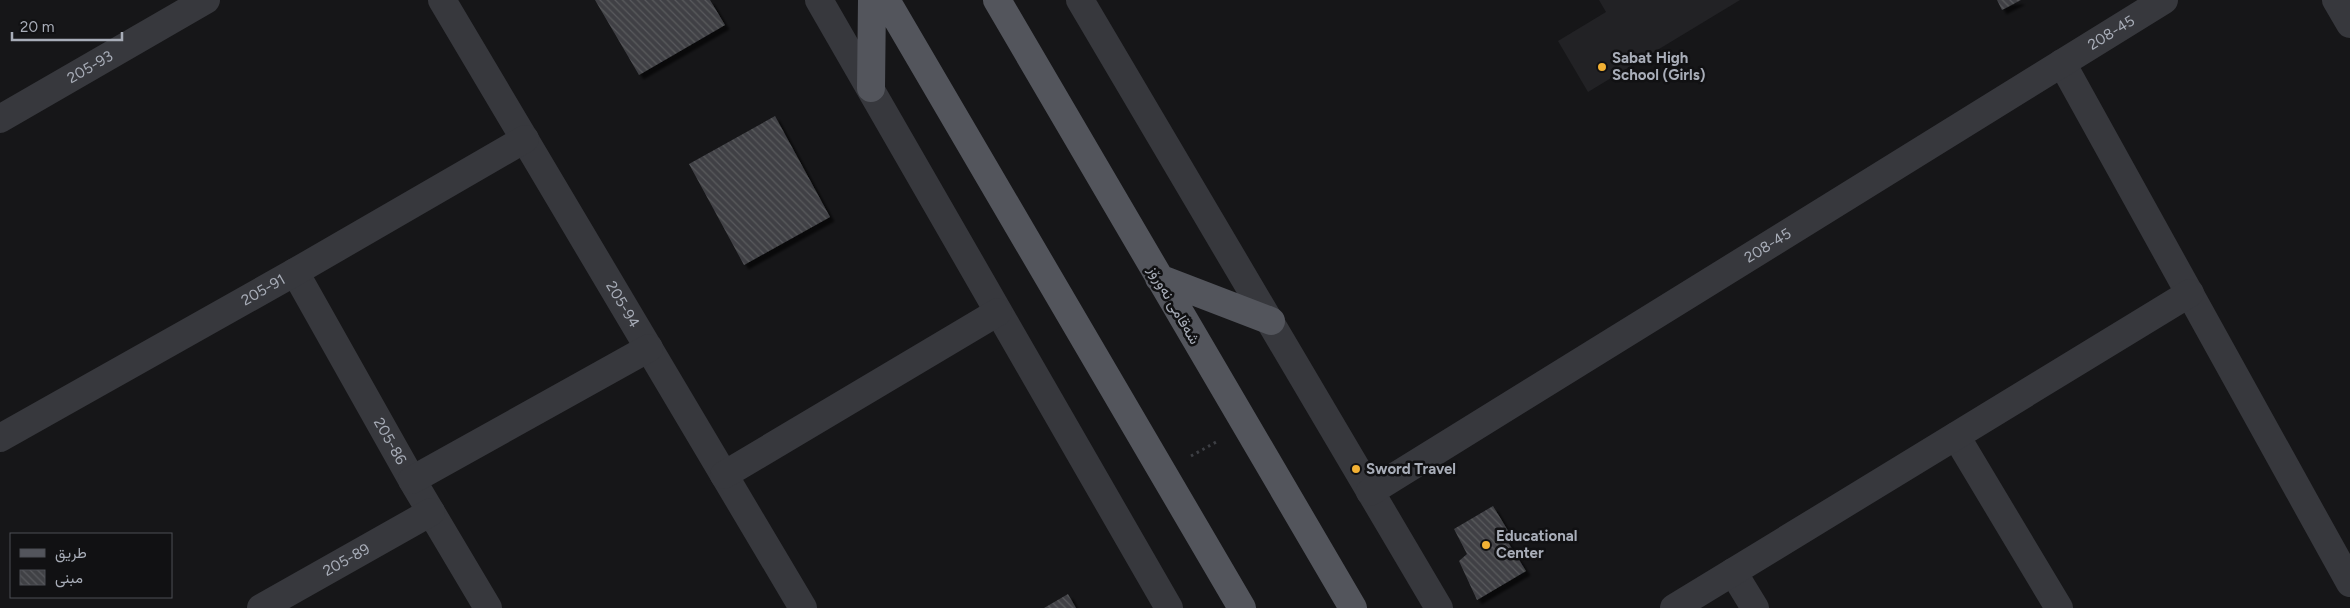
<svg xmlns="http://www.w3.org/2000/svg" width="2350" height="608" font-family="Figtree,Vazirmatn,sans-serif">
  <style>
    .built { fill: #222225 }
    .building { fill: url(#building-back-hatch); filter: url(#shadow) }
    .lines { fill: none; stroke-linecap: round; stroke-linejoin: round }
    .path { stroke: #3d3f44; stroke-width: 3; stroke-dasharray: 2.5 4; stroke-linecap: butt }
    .minor { stroke: #37383d; stroke-width: 28 }
    .major { stroke: #53555c; stroke-width: 28 }
    .poi-dot { fill: #f2b134; stroke: #111113; stroke-width: 2 }
    .labels { text-anchor: middle; dominant-baseline: central; stroke-width: 5; stroke-linejoin: round; paint-order: stroke }
    .street-label { font-size: 15px; fill: #a8adb8; stroke: #111113 }
    .poi-label { font-size: 15px; font-weight: bold; fill: #a8adb8; stroke: #111113; text-anchor: start }
  </style>
  <defs>
    <pattern id="building-back-hatch" width="6" height="6" patternUnits="userSpaceOnUse" patternTransform="scale(1.25)"><rect width="6" height="6" fill="#404145"/><path d="M-1 5l2 2M0 0l6 6M5-1l2 2" fill="none" stroke="#595a5e"/></pattern>
    <filter id="shadow"><feDropShadow dx="4.5" dy="4.5" stdDeviation="1" flood-color="#0009"/></filter>
  </defs>
  <rect width="100%" height="100%" fill="#161618"/>
  <path class="built" d="M1599,0H1740L1588,92L1558,41L1606,12Z"/>
  <path class="building" d="M595,0H710L725,25L639,75Z
    M1997,0H2021L2002,10Z
    M775,116L830,217L744,265L689,164Z
    M1493,506L1510,534L1504,536L1526,571L1477,600L1459,561L1467,554L1454,529Z
    M1068,594L1076,608H1044Z"/>
  <g class="lines">
    <path class="path" d="M1191,456L1218,441"/>
    <g class="minor">
      <path id="s1" d="M442,0L803,608"/>
      <path d="M819,0L1169,608"/>
      <path d="M1080,0L1439,608"/>
      <path d="M2336,0L2350,24"/>
      <path d="M2062,63L2350,583"/>
      <path id="s2" d="M0,119L206,0"/>
      <path id="s3" d="M295,272L412,480L488,608"/>
      <path d="M1956,436L2059,608"/>
      <path id="s4" d="M0,438L295,272L525,139"/>
      <path d="M724,475L998,312"/>
      <path d="M412,480L649,348"/>
      <path id="s5" d="M1370,492L2164,0"/>
      <path d="M1733,572L1755,608"/>
      <path id="s6" d="M261,608L431,512"/>
      <path d="M1674,608L2190,293"/>
    </g>
    <path class="major" d="M886,0L1242,608
      M997,0L1353,608
      M871,88L872,0
      M1159,278L1271,321"/>
  </g>
  <g class="poi-dot">
    <circle cx="1602" cy="67" r="5"/>
    <circle cx="1356" cy="469" r="5"/>
    <circle cx="1486" cy="545" r="5"/>
  </g>
  <g class="labels">
    <g class="street-label">
      <text stroke="none"><textPath href="#s5" startOffset="872">208-45</textPath></text>
      <text stroke="none"><textPath href="#s2" startOffset="104">205-93</textPath></text>
      <text stroke="none"><textPath href="#s5" startOffset="468">208-45</textPath></text>
      <text stroke="none"><textPath href="#s4" startOffset="302">205-91</textPath></text>
      <text stroke="none"><textPath href="#s1" startOffset="354">205-94</textPath></text>
      <text transform="translate(1174 305) rotate(60)">شەقامی نەورۆز</text>
      <text stroke="none"><textPath href="#s3" startOffset="194">205-86</textPath></text>
      <text stroke="none"><textPath href="#s6" startOffset="98">205-89</textPath></text>
    </g>
    <g class="poi-label">
      <text x="1612" y="58">Sabat High<tspan x="1612" dy="17">School (Girls)</tspan></text>
      <text x="1366" y="469">Sword Travel</text>
      <text x="1496" y="536">Educational<tspan x="1496" dy="17">Center</tspan></text>
    </g>
  </g>
  <rect x="10" y="533" width="162" height="65" fill="#111113" stroke="#4d4f55"/>
  <rect x="20" y="549" width="25" height="8" fill="#53555c" stroke="#4d4f55"/>
  <text x="55" y="558" font-size="15" fill="#a8adb8">طريق</text>
  <rect x="20" y="570" width="25" height="15" fill="url(#building-back-hatch)" stroke="#4d4f55"/>
  <text x="55" y="583" font-size="15" fill="#a8adb8">مبنى</text>
  <path d="M12 32v8h110v-8" fill="none" stroke="#a8adb8" stroke-width="2.5"/>
  <text x="20" y="32" font-size="15" fill="#a8adb8" stroke="#111113" stroke-width="4" paint-order="stroke">20 m</text>
</svg>
